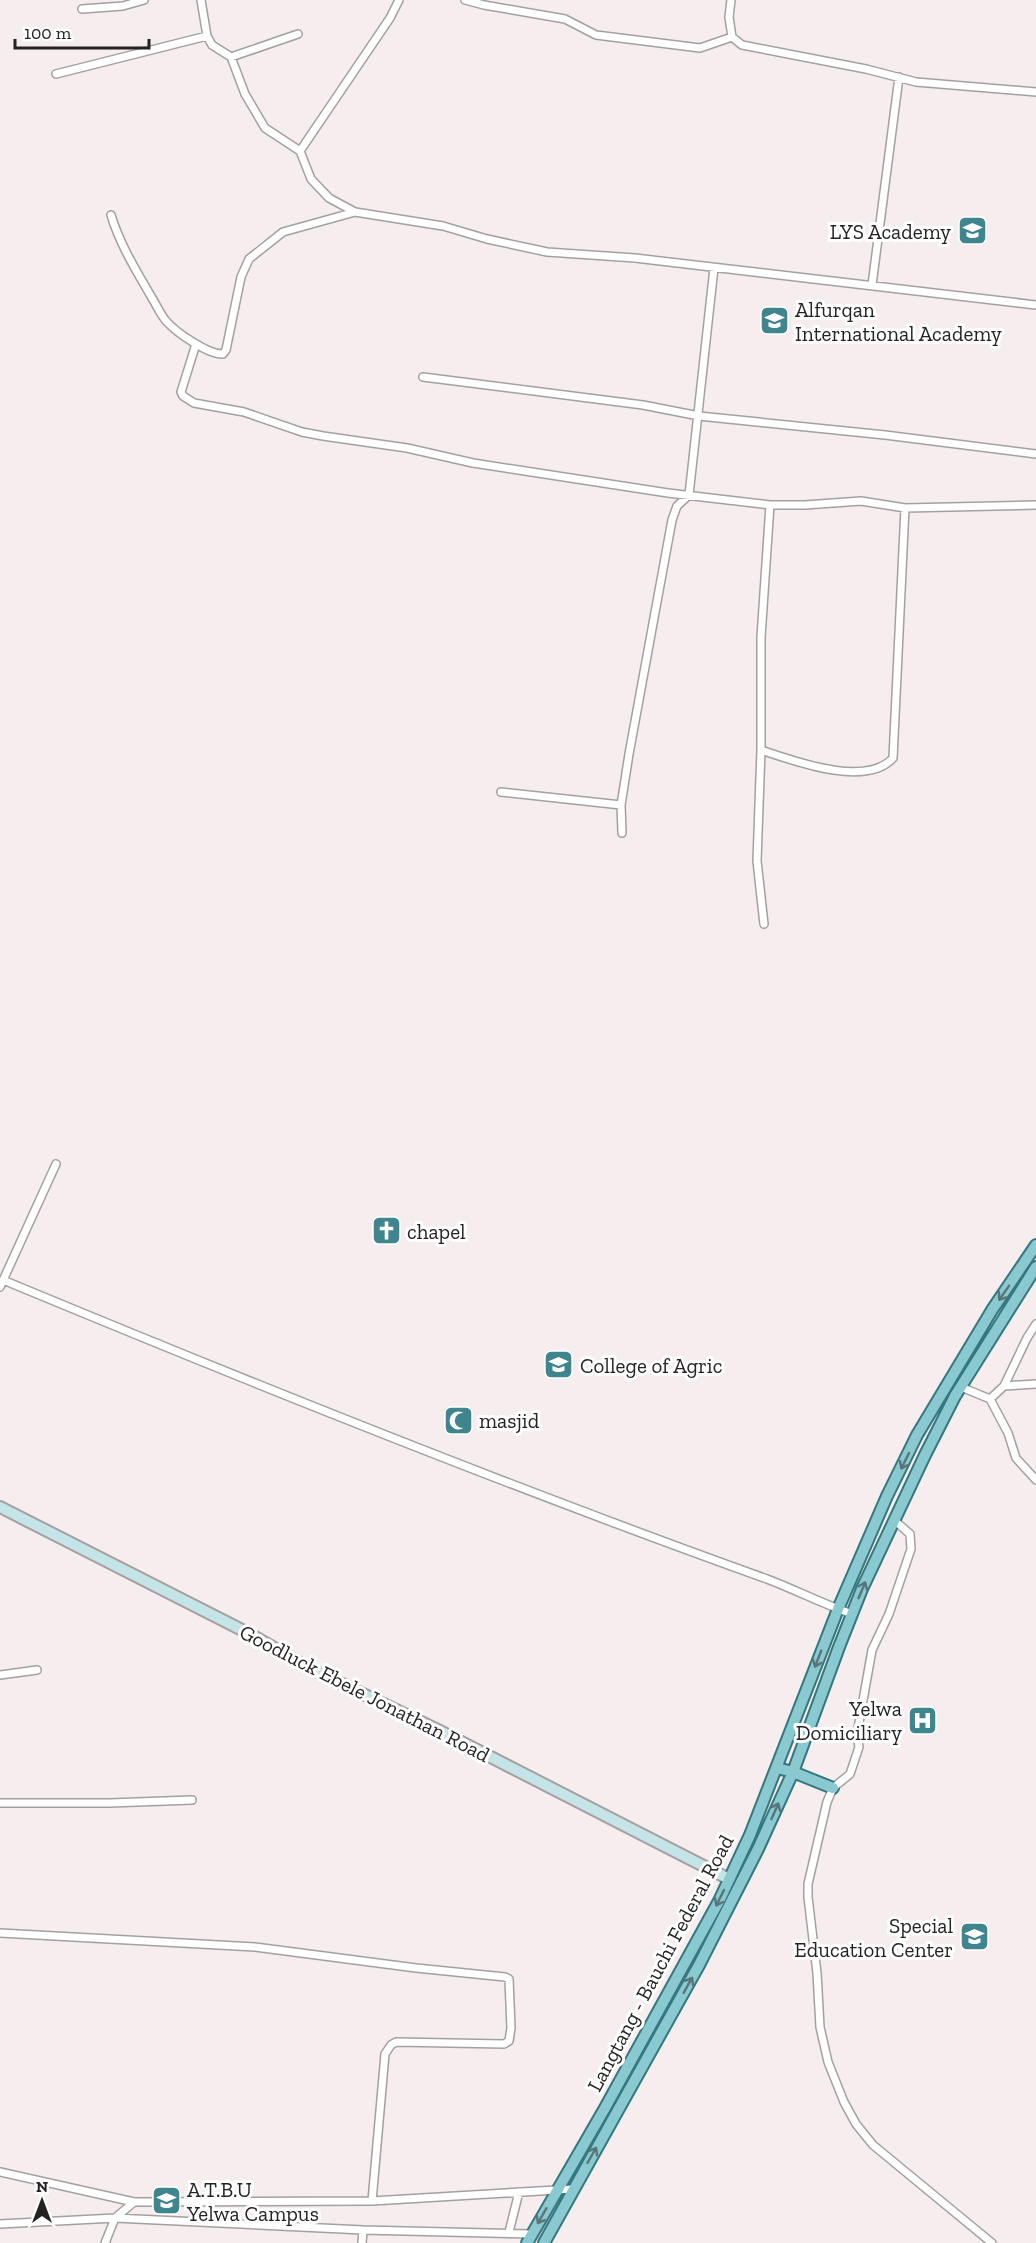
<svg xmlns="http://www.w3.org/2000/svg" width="1036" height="2243" font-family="'Zilla Slab',serif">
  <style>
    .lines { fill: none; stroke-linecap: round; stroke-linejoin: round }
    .minor-casing { stroke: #a69fa0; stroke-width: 10 }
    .secondary-casing { stroke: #a69fa0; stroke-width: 14 }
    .primary-casing { stroke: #35777e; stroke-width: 14 }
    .minor { stroke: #fff; stroke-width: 7 }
    .secondary { stroke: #c5e4e7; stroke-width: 10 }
    .primary { stroke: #8bc9d0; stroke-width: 10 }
    .oneway { stroke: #587679 }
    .labels { text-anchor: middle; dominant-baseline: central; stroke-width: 6; stroke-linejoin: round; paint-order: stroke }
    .poi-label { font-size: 21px; fill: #252222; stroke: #fff; text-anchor: start }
    .street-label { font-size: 21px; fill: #252222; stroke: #fff }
  </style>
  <rect width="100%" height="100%" fill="#f5edee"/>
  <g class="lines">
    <defs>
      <path id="minor" d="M201,0L207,36L212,45L231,57L245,94L265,128L300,151L311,179L329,198L355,212
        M465,0L484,5L565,19L596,35L700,48L732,37
        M731,0L729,17L732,37L742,45L866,69L916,82L1036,92
        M82,9L123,6L144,0
        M231,57L298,34
        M56,74L207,36
        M300,151L390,18L399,0
        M111,215C120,245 137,272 152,298C157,306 161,316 167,322C177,333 209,355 223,354L226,350L241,277L249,259L283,232L355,212L443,226L487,239L547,252L635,258L1036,305
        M872,285L899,77
        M196,344L181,392L183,396L194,403L244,412L302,432L323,436L407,448L473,463L668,493L770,505H805L861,501L905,508L1036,505
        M423,377L643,405L699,416L885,435L1036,454
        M761,750C794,761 866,788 893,758L905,508
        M501,792L621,805
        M622,833L621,805L629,754L672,520L677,506L689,495L714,268
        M764,924L757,861L761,750V637L770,505
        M3,1280C256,1385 510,1487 767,1579C796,1590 823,1604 852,1614
        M0,1287L56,1164
        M1004,1386L1036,1384
        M961,1387L990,1399L1008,1433L1016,1458L1036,1480
        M990,1399L1004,1386L1027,1338L1036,1324
        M894,1520L910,1534L911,1549L889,1614L872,1650L857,1734L859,1747L850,1774L833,1788L827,1802L808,1884V1897L817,1973L820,2027L828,2062L844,2102L856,2124L873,2145L992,2243
        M0,1675L37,1670
        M0,1803H110L192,1800
        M0,1933L255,1947L416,1968L505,1977L509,1979L511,2028L509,2041L504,2044L396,2042L391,2045L385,2054L372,2201
        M0,2172L134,2202L372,2201L573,2189
        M0,2224L115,2218L363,2230L532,2234
        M509,2232L519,2192
        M105,2243L115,2218L134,2202
        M362,2243L363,2230"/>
      <path id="secondary" d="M0,1507L248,1633L309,1668L438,1730L729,1879"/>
      <path id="primary" d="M777,1768L793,1772L833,1788
        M527,2243L605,2108L719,1901L750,1835L838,1609L887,1496L917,1435L992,1310L1036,1245
        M544,2243L699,1965L758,1849L793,1772L839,1647L862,1589L925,1455L955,1396L1036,1267"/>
    </defs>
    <use href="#minor" class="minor-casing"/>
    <use href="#secondary" class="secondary-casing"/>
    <use href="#primary" class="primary-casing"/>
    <use href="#minor" class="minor"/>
    <use href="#secondary" class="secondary"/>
    <use href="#primary" class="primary"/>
  </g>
  <defs><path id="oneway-shaft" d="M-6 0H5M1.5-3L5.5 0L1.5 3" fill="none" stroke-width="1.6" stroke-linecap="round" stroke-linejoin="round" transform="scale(1.5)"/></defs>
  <g class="oneway">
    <use href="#oneway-shaft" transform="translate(1004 1293) rotate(125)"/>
    <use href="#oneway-shaft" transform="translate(905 1461) rotate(116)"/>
    <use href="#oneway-shaft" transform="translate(862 1590) rotate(-67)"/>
    <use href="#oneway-shaft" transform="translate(818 1659) rotate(111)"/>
    <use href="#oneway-shaft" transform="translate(775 1811) rotate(-66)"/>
    <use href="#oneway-shaft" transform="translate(720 1898) rotate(116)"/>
    <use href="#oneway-shaft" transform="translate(688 1985) rotate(-61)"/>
    <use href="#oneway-shaft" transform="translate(592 2155) rotate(-60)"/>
    <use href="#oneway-shaft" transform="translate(542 2216) rotate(120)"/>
  </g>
  <defs>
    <symbol id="school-square" viewBox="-11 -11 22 22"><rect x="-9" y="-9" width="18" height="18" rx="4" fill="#3e858e" stroke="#fff"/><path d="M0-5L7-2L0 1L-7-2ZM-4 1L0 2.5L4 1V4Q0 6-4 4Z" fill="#fff"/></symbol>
    <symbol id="church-square" viewBox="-11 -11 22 22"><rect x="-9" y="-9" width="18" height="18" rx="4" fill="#3e858e" stroke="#fff"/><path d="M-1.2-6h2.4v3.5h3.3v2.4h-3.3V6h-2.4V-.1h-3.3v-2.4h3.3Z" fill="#fff"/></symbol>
    <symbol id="university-square" viewBox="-11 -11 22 22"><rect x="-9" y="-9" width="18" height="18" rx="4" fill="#3e858e" stroke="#fff"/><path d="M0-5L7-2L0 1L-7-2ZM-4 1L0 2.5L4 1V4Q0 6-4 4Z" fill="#fff"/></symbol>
    <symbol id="mosque-square" viewBox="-11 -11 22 22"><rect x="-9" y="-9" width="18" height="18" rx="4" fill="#3e858e" stroke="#fff"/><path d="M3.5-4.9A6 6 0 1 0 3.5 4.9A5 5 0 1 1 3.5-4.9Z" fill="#fff"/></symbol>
    <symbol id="hospital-square" viewBox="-11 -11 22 22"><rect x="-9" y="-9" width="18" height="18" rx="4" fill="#3e858e" stroke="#fff"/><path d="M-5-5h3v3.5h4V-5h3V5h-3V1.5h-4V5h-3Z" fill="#fff"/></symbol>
  </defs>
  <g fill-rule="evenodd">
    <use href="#school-square" x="956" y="214" width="33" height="33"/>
    <use href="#school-square" x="758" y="304" width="33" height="33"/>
    <use href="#church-square" x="370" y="1214" width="33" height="33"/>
    <use href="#university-square" x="542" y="1348" width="33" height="33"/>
    <use href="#mosque-square" x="442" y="1404" width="33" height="33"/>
    <use href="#hospital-square" x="906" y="1704" width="33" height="33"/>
    <use href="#school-square" x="958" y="1920" width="33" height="33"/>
    <use href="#university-square" x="150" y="2184" width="33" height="33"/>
  </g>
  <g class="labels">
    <g class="poi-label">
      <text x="951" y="231" text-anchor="end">LYS Academy</text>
      <text x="795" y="309">Alfurqan<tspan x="795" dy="24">International Academy</tspan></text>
      <text x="407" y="1231">chapel</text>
      <text x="580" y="1365">College of Agric</text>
      <text x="479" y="1420">masjid</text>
      <text x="902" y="1708" text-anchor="end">Yelwa<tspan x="902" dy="24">Domiciliary</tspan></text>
      <text x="953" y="1925" text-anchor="end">Special<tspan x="953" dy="24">Education Center</tspan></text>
      <text x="187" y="2189">A.T.B.U<tspan x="187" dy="24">Yelwa Campus</tspan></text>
    </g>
    <g class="street-label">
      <text transform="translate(365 1693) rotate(27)">Goodluck Ebele Jonathan Road</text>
      <text transform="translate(660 1963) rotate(-62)">Langtang - Bauchi Federal Road</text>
    </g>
  </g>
  <g transform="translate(42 2201)" stroke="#ffffff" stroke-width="4.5" paint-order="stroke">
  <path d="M0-4.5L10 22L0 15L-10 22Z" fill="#252222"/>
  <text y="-9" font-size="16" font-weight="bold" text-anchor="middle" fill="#252222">N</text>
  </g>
  <path d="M15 39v9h134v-9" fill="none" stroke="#252222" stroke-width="3"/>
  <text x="24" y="39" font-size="18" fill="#252222" stroke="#ffffff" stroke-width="4.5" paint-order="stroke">100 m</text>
</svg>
